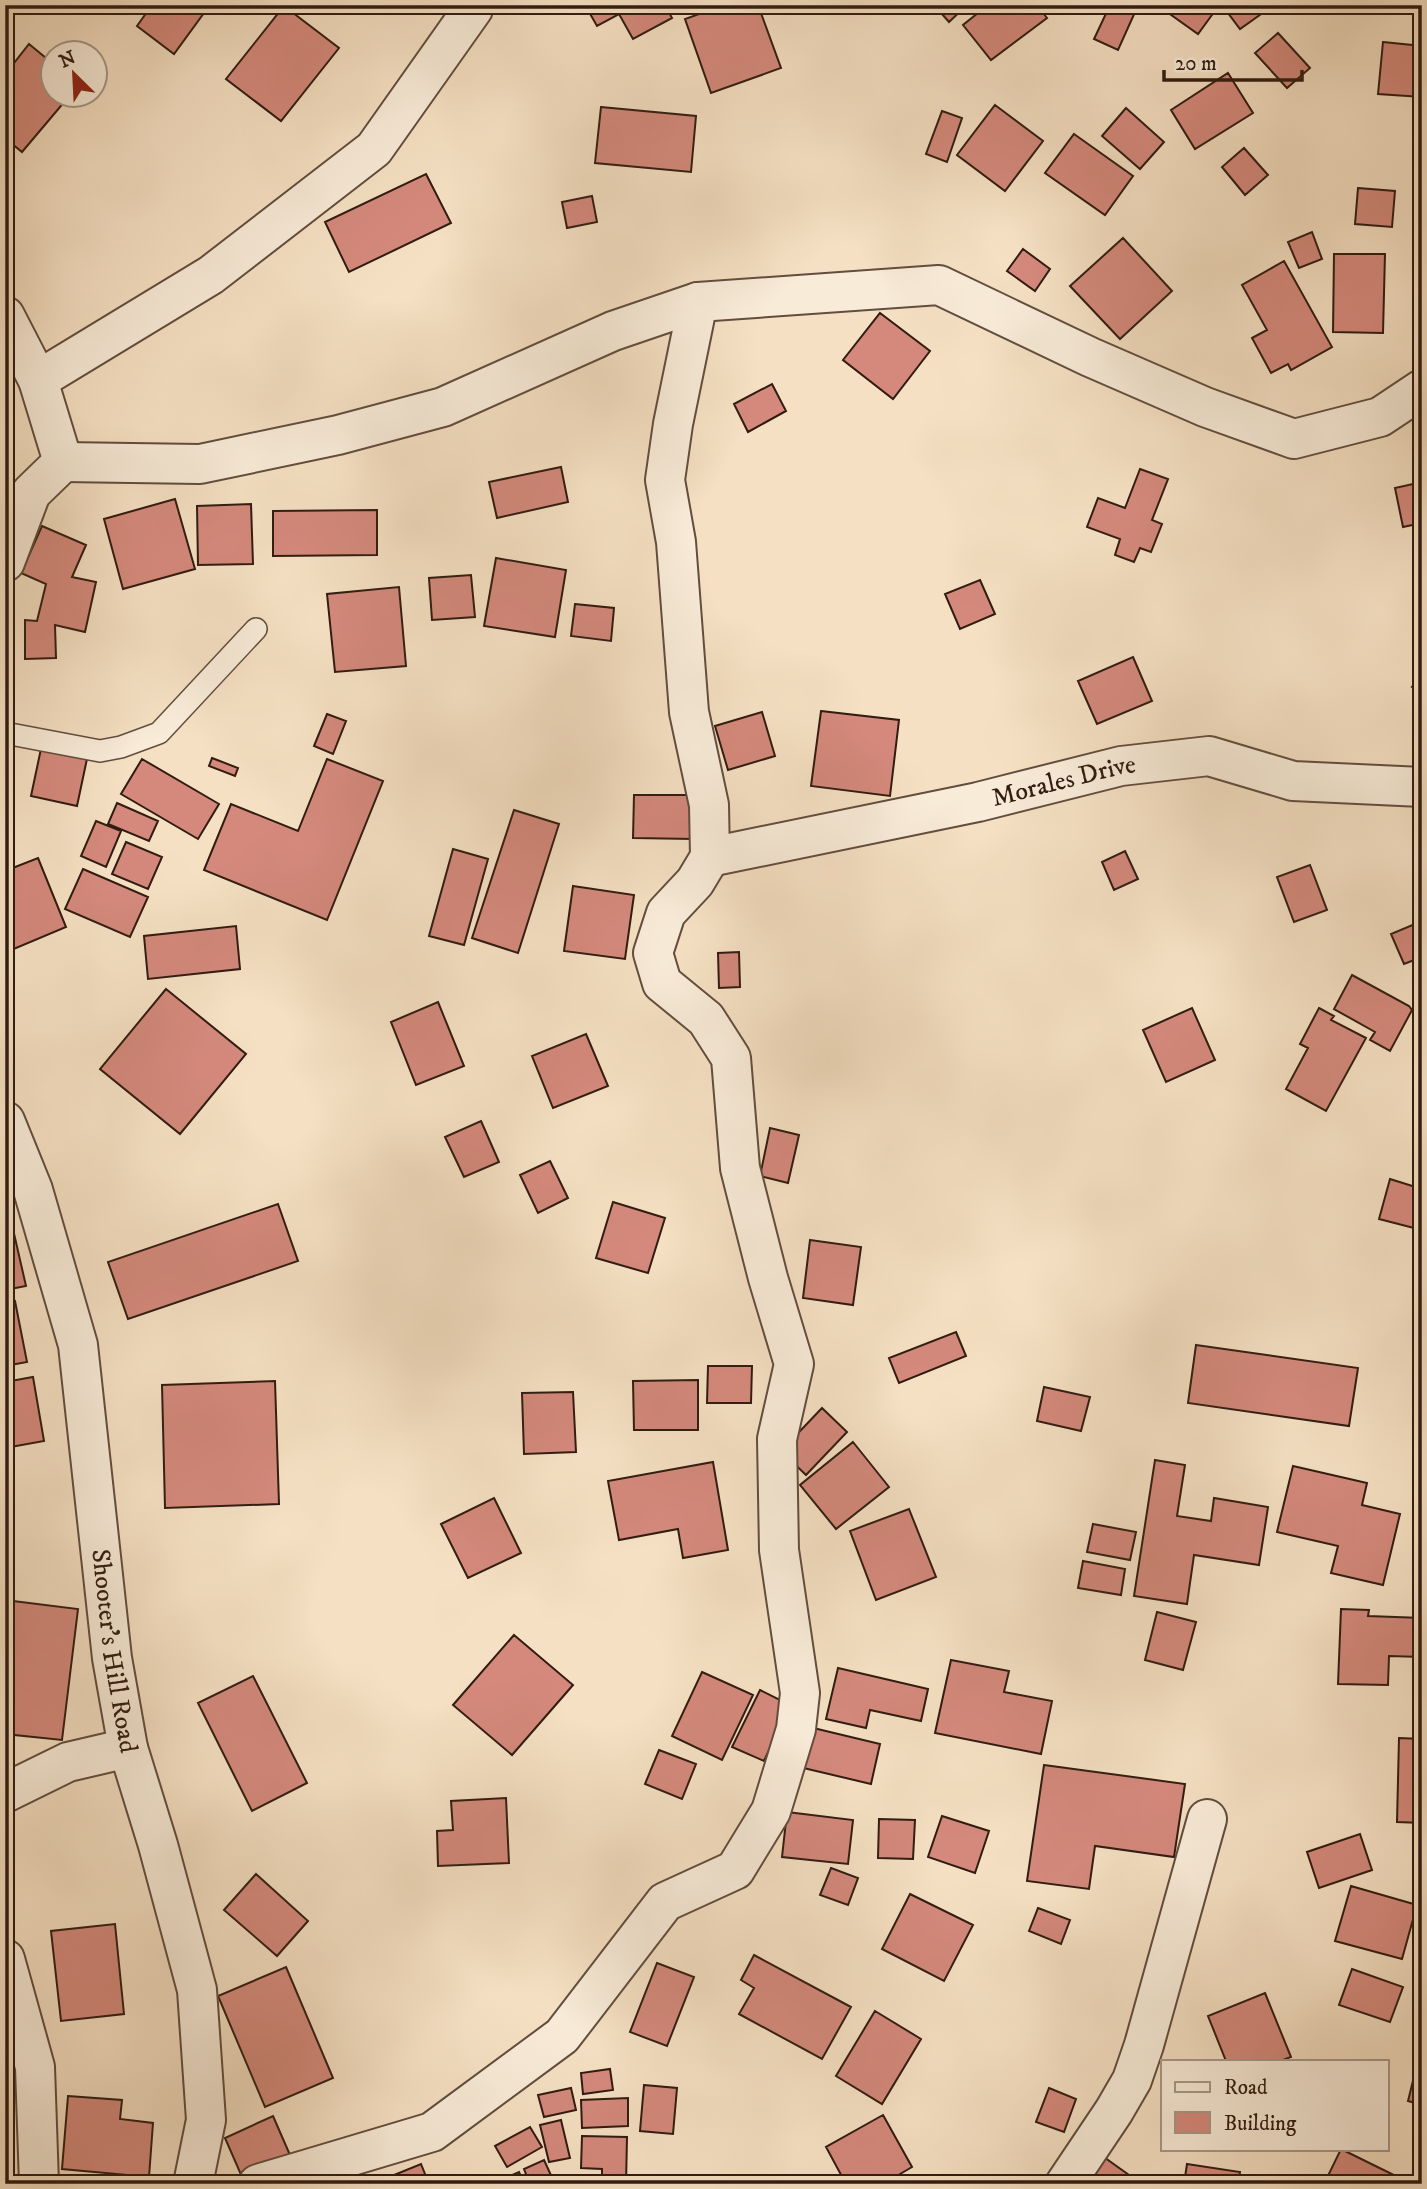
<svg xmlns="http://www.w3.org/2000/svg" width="1427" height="2189" font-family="'IM FELL DW Pica',serif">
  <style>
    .building { fill: #d4897c; stroke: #311c11; stroke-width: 2 }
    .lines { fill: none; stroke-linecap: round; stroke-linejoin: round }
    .service-casing { stroke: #624d3e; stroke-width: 24 }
    .minor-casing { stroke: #624d3e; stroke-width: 42 }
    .service { stroke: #f8ebd8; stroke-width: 21 }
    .minor { stroke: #f8ebd8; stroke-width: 38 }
    .labels { text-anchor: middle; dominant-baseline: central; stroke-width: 6; stroke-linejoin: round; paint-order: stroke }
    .street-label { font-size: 26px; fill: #311c11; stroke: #f8ebd8 }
  </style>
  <rect width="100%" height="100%" fill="#f5e0c3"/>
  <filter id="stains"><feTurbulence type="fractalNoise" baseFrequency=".00286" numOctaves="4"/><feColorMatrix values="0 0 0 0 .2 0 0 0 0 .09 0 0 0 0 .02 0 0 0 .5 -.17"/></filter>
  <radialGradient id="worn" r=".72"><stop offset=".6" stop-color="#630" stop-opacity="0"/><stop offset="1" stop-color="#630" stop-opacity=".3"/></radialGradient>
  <path class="building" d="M112,5H130L125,13Z
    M152,5H208L209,6L174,54L137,26Z
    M585,5H665L672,18L633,39L619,14L597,26Z
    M724,5H758L781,68L711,93L685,19Z
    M934,5H967L949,22Z
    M988,5H1037L1047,18L991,60L963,25Z
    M1110,5H1126L1136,10L1118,50L1094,39Z
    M1172,5H1213L1217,8L1198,34L1167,12Z
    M1222,5H1270L1271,7L1240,29Z
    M284,6L339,48L281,121L226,79Z
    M1278,33L1310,68L1287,88L1255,53Z
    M1383,42L1422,46V97L1378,94Z
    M29,44L52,63V94H71L22,152L5,138V56L14,63Z
    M1228,73L1253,113L1195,149L1171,110Z
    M995,105L1043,141L1005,191L957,155Z
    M601,107L696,116L691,172L595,163Z
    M1126,108L1164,142L1140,169L1102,136Z
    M942,111L962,118L947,162L926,154Z
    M1074,134L1133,176L1105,215L1045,173Z
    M1244,148L1268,175L1245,195L1222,167Z
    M426,174L451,223L349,272L325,222Z
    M1358,188L1395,191L1392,227L1355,224Z
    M592,196L597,222L567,228L562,202Z
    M1422,213V260H1418Z
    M1312,232L1322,259L1299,268L1288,242Z
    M1123,238L1172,291L1120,339L1070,286Z
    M1023,249L1050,269L1035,291L1007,271Z
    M1334,254H1385L1383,333L1333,332Z
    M1284,261L1332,347L1291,370L1288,364L1271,373L1252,338L1267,330L1242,285Z
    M880,313L930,351L893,399L843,360Z
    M772,384L786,411L748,432L734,404Z
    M5,406H10L9,460H5Z
    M561,467L568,502L497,518L489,482Z
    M1140,469L1168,479L1152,520L1162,524L1151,552L1140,548L1134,562L1115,555L1120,539L1087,527L1098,498L1125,508Z
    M1422,482V523L1403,527L1395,488Z
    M175,499L195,569L123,589L104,519Z
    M251,504L253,564L198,565L197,506Z
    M377,510V555L273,556V511Z
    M42,526L86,545L72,577L96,582L85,632L55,625L56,658L25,659V620L37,621L46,584L21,573Z
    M496,558L566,570L555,637L484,626Z
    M471,575L475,617L432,620L429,578Z
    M980,580L995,614L960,629L945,594Z
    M399,587L406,666L335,672L327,594Z
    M575,604L614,608L611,641L571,636Z
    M1133,657L1152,701L1097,724L1078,681Z
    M1422,676V695L1412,687Z
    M821,711L899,720L890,796L811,786Z
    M762,712L775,756L728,770L715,726Z
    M327,714L346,721L333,754L314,746Z
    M42,744L88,754L77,806L31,796Z
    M212,758L238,768L235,776L209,766Z
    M142,759L219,804L198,839L121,794Z
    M327,759L383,781L327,920L204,870L231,804L298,831Z
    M634,795H694L693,839L633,838Z
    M117,803L158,821L149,841L108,824Z
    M514,810L559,824L518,953L472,938Z
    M96,821L121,831L106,867L81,856Z
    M126,842L162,857L148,889L112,874Z
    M453,849L488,859L464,945L429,936Z
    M1125,851L1138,879L1114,890L1102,862Z
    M38,858L66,927L9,951L5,943V871Z
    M1310,865L1327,910L1294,922L1277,877Z
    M83,869L148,897L130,937L65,909Z
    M573,886L634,895L625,959L564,951Z
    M1422,921V957L1404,964L1391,934Z
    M236,926L240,969L148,979L144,936Z
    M739,952L740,987L719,988L718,953Z
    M1352,975L1409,1006L1412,1010L1390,1051L1370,1040L1375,1032L1334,1009Z
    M166,989L246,1054L180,1134L100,1069Z
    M438,1002L464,1066L416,1085L391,1022Z
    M1192,1008L1215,1060L1166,1082L1143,1030Z
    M1319,1008L1334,1016L1331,1020L1366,1038L1326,1111L1286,1089L1308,1048L1300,1044Z
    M586,1034L608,1086L553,1108L532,1056Z
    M481,1121L499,1162L464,1177L445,1137Z
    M770,1128L799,1135L788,1183L760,1176Z
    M550,1161L568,1198L538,1213L520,1175Z
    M1390,1179L1422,1189V1198L1414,1228L1379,1219Z
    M613,1202L665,1218L648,1273L596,1258Z
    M278,1204L298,1261L128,1319L108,1262Z
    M10,1216L26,1286L5,1290V1217Z
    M810,1240L861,1247L853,1305L803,1298Z
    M15,1301L27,1362L5,1366V1303Z
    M956,1332L966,1356L899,1383L889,1358Z
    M1196,1345L1358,1368L1349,1426L1188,1403Z
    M708,1366H752L751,1403H707Z
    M33,1377L44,1441L5,1448V1382Z
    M698,1380V1430H634L633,1381Z
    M275,1381L279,1504L165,1508L162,1385Z
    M1044,1387L1090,1397L1081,1431L1037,1421Z
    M573,1392L576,1452L524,1454L522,1393Z
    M822,1408L847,1432L806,1475L781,1451Z
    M853,1442L889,1487L836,1529L800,1485Z
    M1155,1460L1185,1465L1177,1516L1211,1521L1214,1498L1268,1507L1259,1565L1194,1555L1187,1604L1134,1596Z
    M713,1462L728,1550L683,1558L678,1529L619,1540L608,1481Z
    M1293,1466L1367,1483L1362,1505L1400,1514L1383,1585L1331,1573L1338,1546L1277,1532Z
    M494,1498L521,1553L468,1578L441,1524Z
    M909,1509L936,1577L876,1600L850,1531Z
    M1093,1524L1136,1532L1130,1560L1087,1552Z
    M1083,1561L1125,1569L1121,1595L1078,1588Z
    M5,1600L78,1609L62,1740L5,1734Z
    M1341,1609L1369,1610L1368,1616L1422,1618V1657L1389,1656L1388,1685L1338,1684Z
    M1157,1612L1196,1622L1183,1670L1145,1660Z
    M514,1635L573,1685L512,1755L453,1705Z
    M951,1660L1009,1671L1004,1692L1052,1701L1041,1754L935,1733Z
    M838,1668L928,1689L921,1721L870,1710L866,1728L826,1719Z
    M702,1672L753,1695L722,1760L672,1736Z
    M253,1676L307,1783L252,1811L198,1703Z
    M760,1690L790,1705L764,1761L732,1747Z
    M805,1726L880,1744L871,1784L795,1766Z
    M1399,1738L1422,1739V1823L1397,1822Z
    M659,1750L696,1764L682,1799L645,1784Z
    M1044,1765L1185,1784L1174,1857L1095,1846L1089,1889L1027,1881Z
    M506,1798L509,1863L438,1866L437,1831L453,1830L451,1801Z
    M787,1812L853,1820L848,1864L782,1857Z
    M942,1816L989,1831L975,1873L928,1857Z
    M879,1819L915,1820L913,1859L878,1858Z
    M1360,1834L1372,1870L1319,1888L1307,1852Z
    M831,1868L858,1878L848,1905L820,1895Z
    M256,1874L308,1921L277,1956L224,1910Z
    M1351,1886L1417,1905L1402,1959L1335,1941Z
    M910,1894L973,1925L944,1981L882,1949Z
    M1038,1908L1070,1920L1061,1944L1029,1931Z
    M115,1924L124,2014L61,2021L51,1931Z
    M754,1955L851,2007L822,2059L739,2014L754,1988L741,1980Z
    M657,1963L694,1977L667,2046L630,2032Z
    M286,1967L333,2078L265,2107L218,1996Z
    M1352,1969L1403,1987L1390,2022L1339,2005Z
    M1265,1993L1291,2057L1280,2061H1226L1208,2016Z
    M875,2011L921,2039L882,2104L836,2076Z
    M1420,2052H1422V2105L1408,2101Z
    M610,2069L613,2090L583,2094L581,2073Z
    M644,2085L677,2088L673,2134L640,2131Z
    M571,2088L576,2110L544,2117L538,2095Z
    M1049,2088L1076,2099L1064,2132L1036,2122Z
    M68,2096L122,2100L120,2119L153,2123L149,2177L62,2169Z
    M628,2098V2126L582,2128L581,2100Z
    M883,2115L912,2167L883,2184H846L826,2147Z
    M273,2116L290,2155L242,2177L225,2138Z
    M561,2120L570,2158L549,2162L540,2125Z
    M530,2127L542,2147L507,2167L495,2146Z
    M582,2136L627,2137L626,2184H602V2169L581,2168Z
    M1087,2145L1129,2175L1123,2184H1061Z
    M1341,2149L1412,2184H1324Z
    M544,2160L555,2184H530L524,2169Z
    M421,2164L429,2184H372Z
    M1187,2164L1240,2172L1238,2184H1184Z
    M519,2172L524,2184H492Z"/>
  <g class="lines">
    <defs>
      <path id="service" d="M5,733L100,751L121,747L159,733L256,629"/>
      <g id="minor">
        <path d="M5,316L38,380L63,462L31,493L5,562"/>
        <path d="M38,380L211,275L374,149L473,9"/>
        <path d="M63,462L200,464L338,435L443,407L613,331L698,302L939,285L1090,357L1205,407L1294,439L1380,417L1422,389"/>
        <path id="s1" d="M710,857L978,802L1121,766L1209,756L1293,781L1422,787"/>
        <path id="s2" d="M5,1121L33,1190L78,1345L112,1658L128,1748L158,1845L197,1990L206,2120L193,2184"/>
        <path d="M5,1793L68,1762L128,1748"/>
        <path d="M5,1959L35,2067L39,2184"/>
        <path d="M258,2184L432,2132L562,2036L665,1902L735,1870L771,1811L796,1729L800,1693L779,1550L777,1439L794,1364L768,1278L740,1168L731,1058L706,1019L662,983L653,953L666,913L695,882L710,857L709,805L689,712L676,542L665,480L673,424L698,302"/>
        <path d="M1065,2184L1114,2111L1132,2080L1144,2045L1207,1819"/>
      </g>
    </defs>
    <use href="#service" class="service-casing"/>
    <use href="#minor" class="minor-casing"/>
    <use href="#service" class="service"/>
    <use href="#minor" class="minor"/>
  </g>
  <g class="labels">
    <g class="street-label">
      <text stroke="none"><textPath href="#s1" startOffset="362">Morales Drive</textPath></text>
      <text stroke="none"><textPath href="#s2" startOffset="544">Shooter's Hill Road</textPath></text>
    </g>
  </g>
  <rect width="1427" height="2189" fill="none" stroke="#f5e0c3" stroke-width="28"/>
  <rect x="7" y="7" width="1413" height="2175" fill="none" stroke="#311c11" stroke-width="3.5"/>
  <rect x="14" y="14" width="1399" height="2161" fill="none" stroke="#311c11" stroke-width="2"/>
  <rect x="1161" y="2060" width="228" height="91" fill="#f8ebd8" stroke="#a89888" stroke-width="2"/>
  <rect x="1175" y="2082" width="35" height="10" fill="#f8ebd8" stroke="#a89888" stroke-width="2"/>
  <text x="1224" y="2094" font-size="21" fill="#311c11">Road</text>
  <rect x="1175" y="2112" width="35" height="21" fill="#d4897c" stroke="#a89888" stroke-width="2"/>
  <text x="1224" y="2130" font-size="21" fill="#311c11">Building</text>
  <g transform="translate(74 74) rotate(336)"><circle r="33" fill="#f8ebd8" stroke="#a89888" stroke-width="2"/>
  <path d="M0-5L12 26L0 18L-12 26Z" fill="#8f2418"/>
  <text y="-10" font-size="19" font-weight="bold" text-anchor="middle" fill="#311c11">N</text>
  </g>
  <path d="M1164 70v10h138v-10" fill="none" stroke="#311c11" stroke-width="3.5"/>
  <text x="1175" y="70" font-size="21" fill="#311c11" stroke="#f8ebd8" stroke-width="5" paint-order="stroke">20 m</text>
  <rect width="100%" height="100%" filter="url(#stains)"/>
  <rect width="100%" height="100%" fill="url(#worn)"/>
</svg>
